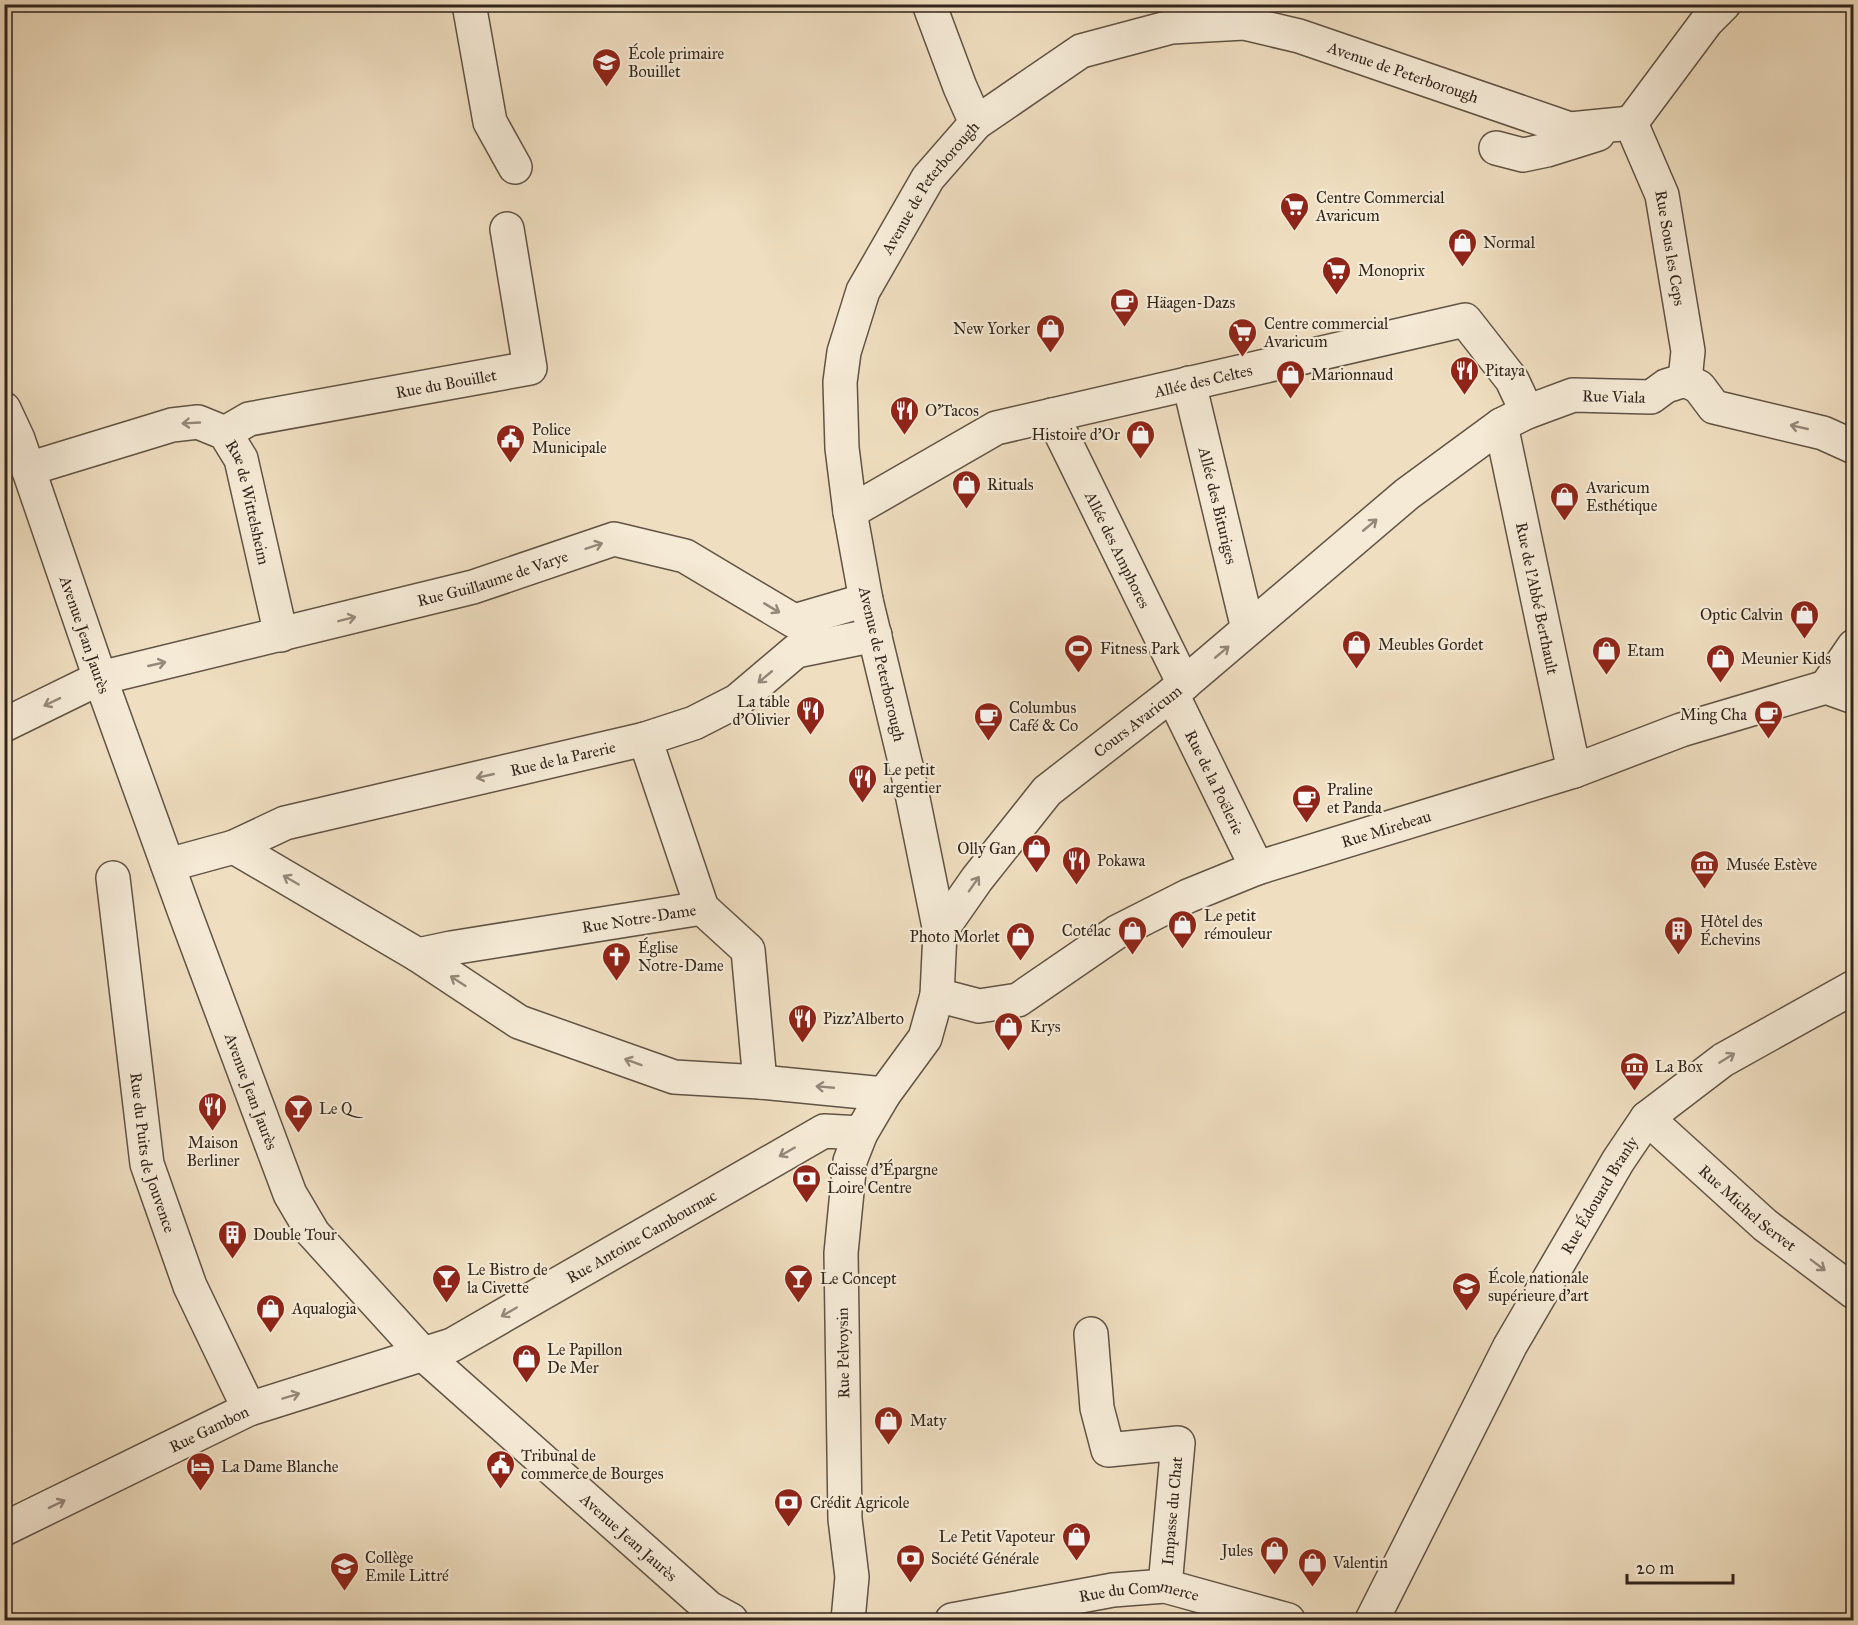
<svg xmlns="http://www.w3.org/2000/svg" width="1858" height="1625" font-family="'IM FELL Great Primer',serif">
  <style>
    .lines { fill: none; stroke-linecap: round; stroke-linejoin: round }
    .minor-casing { stroke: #615345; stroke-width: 36 }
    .minor { stroke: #f5ead6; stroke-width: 33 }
    .oneway { stroke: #948879 }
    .labels { text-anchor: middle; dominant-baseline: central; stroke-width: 4.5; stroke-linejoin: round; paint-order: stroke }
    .poi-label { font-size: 16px; fill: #32251c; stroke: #f5ead6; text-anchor: start }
    .street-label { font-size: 16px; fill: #32251c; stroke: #f5ead6 }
  </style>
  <rect width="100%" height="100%" fill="#efdec0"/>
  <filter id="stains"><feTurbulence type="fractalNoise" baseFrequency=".00333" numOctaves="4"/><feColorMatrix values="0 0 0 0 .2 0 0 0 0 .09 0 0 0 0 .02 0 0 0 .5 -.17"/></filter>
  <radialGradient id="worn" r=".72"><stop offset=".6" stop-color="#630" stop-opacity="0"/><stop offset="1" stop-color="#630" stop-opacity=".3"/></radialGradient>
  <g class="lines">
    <defs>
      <g id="minor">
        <path d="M469,4L490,122L515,167"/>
        <path d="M929,4L960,87L976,123"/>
        <path id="s1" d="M1631,123L1662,195L1688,351L1685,380"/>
        <path d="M1631,123L1707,21L1724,4"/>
        <path d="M1496,148L1523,155L1547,150L1598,134"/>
        <path id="s2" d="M1189,383L1248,629"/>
        <path id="s3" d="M4,409L18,439L100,678L185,913L290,1194L313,1233L424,1355L709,1608L731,1620"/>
        <path id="s4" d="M1052,415L1184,684"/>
        <path id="s5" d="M1501,425L1574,771"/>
        <path id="s6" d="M225,433L249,419L530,368L507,229"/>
        <path id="s7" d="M28,469L172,425L198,422L225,433L241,459L281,635"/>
        <path id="s8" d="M850,512L996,428L1465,320L1512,380L1527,412"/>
        <path d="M1826,687L1854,646"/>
        <path id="s9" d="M1172,694L1257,868"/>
        <path id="s10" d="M4,725L100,678L473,587L614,539L685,556L794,621L866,600"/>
        <path d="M645,739L702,908"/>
        <path d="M234,847L418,955L519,1022L674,1077L760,1082L884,1094"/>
        <path id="s11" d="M168,865L234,847L285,823L645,739L694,723L737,701L796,651L875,635"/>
        <path id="s12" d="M113,878L147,1164L190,1286L249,1409"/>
        <path id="s13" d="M940,932L908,774L866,600L850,512L842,448L840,382L844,352L863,291L928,178L976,123L1081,51L1171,27L1244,23L1299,36L1570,129L1631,123"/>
        <path id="s14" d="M418,955L451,948L702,908L748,950L760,1082"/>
        <path id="s15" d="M937,995L979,1006L1018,1000L1117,932L1188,896L1257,868L1574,771L1681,730L1826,687L1854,697"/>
        <path id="s16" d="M1647,1118L1765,1225L1854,1292"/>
        <path d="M1091,1334L1097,1408L1108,1450L1178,1443L1165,1586"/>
        <path id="s17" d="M4,1529L249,1409L452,1345L824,1131L861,1133"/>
        <path id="s18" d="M848,1620L852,1577L845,1519L841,1253L850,1161L861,1133L884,1094L925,1038L937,995L940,932L977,879L1047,791L1172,694L1407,494L1501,425L1527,412L1573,395L1651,397L1666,386L1685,380L1699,387L1714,407L1823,433L1854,447"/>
        <path id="s19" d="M952,1620L1113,1590L1165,1586L1288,1620"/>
        <path id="s20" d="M1372,1620L1510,1346L1618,1161L1647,1118L1723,1060L1854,987"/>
      </g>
    </defs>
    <use href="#minor" class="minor-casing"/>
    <use href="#minor" class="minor"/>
  </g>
  <defs><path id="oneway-shaft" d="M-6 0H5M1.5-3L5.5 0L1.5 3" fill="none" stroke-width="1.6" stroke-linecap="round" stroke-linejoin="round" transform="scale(1.5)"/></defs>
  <g class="oneway">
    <use href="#oneway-shaft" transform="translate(191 423) rotate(177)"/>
    <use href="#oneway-shaft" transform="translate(1799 427) rotate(-167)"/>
    <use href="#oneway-shaft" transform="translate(1370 525) rotate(-40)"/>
    <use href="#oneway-shaft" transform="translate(594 546) rotate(-19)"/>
    <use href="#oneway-shaft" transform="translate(772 608) rotate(31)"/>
    <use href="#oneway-shaft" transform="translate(347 619) rotate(-14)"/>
    <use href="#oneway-shaft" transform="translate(1222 652) rotate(-40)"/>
    <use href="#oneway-shaft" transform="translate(157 664) rotate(-13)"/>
    <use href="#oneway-shaft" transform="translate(765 677) rotate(140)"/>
    <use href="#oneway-shaft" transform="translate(52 702) rotate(154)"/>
    <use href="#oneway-shaft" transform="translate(485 776) rotate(167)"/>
    <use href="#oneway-shaft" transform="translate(291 880) rotate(-150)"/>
    <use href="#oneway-shaft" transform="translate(974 884) rotate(-55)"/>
    <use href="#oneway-shaft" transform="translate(458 981) rotate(-147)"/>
    <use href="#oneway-shaft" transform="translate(1727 1058) rotate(-32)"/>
    <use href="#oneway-shaft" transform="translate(633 1062) rotate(-160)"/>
    <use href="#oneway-shaft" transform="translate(825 1087) rotate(-175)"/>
    <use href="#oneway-shaft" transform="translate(787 1152) rotate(150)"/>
    <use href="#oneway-shaft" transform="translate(1818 1265) rotate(37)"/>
    <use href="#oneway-shaft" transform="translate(509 1312) rotate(150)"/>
    <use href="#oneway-shaft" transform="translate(291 1396) rotate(-17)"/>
    <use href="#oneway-shaft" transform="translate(57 1504) rotate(-26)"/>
  </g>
  <defs>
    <symbol id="school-pin" viewBox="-11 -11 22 30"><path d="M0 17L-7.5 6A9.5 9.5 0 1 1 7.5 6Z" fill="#8f2418" stroke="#f5ead6"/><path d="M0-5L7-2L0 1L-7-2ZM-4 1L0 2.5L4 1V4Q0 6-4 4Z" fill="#fff"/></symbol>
    <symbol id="supermarket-pin" viewBox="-11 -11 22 30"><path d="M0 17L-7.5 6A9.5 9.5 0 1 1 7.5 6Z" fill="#8f2418" stroke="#f5ead6"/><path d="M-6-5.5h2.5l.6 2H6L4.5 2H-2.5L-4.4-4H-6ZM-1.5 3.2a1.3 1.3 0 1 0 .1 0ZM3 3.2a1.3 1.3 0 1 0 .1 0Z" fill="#fff"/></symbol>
    <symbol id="shop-pin" viewBox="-11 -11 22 30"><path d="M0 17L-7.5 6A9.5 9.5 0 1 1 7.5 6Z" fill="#8f2418" stroke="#f5ead6"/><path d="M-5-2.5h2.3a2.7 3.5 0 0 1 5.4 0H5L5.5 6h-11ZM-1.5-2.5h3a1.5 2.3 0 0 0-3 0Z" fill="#fff"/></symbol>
    <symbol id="cafe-pin" viewBox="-11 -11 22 30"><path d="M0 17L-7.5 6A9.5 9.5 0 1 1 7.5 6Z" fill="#8f2418" stroke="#f5ead6"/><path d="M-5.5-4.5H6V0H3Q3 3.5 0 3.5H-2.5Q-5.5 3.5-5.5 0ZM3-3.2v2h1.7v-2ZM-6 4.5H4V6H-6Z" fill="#fff"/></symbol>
    <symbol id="restaurant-pin" viewBox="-11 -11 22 30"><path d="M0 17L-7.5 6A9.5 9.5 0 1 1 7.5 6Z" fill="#8f2418" stroke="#f5ead6"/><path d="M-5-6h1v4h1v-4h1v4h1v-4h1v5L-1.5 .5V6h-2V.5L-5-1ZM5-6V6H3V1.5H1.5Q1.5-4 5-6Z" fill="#fff"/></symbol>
    <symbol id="civic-pin" viewBox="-11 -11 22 30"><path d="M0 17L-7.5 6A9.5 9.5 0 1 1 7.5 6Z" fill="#8f2418" stroke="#f5ead6"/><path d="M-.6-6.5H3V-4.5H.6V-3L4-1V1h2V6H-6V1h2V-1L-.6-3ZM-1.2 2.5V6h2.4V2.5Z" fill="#fff"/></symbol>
    <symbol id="stadium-pin" viewBox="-11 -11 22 30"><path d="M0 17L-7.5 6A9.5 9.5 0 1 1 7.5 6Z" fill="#8f2418" stroke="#f5ead6"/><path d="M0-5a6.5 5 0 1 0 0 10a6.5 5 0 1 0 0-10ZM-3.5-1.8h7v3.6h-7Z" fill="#fff"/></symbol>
    <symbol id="museum-pin" viewBox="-11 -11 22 30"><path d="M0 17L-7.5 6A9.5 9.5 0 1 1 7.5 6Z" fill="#8f2418" stroke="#f5ead6"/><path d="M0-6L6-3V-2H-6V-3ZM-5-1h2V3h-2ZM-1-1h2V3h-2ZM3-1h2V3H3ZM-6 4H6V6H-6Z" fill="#fff"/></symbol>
    <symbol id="building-pin" viewBox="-11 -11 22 30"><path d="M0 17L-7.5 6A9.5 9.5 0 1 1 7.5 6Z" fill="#8f2418" stroke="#f5ead6"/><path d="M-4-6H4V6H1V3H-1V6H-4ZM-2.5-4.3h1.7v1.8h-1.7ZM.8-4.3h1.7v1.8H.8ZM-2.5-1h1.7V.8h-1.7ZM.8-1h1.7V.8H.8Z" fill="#fff"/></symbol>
    <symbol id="church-pin" viewBox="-11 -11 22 30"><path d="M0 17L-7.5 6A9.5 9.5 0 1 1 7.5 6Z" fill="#8f2418" stroke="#f5ead6"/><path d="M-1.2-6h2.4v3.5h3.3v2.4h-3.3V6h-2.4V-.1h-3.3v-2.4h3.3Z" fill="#fff"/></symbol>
    <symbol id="bar-pin" viewBox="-11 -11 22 30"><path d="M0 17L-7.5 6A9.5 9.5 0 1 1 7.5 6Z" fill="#8f2418" stroke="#f5ead6"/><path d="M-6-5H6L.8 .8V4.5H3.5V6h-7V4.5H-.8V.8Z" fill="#fff"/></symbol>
    <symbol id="bank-pin" viewBox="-11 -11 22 30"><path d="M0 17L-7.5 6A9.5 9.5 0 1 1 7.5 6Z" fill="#8f2418" stroke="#f5ead6"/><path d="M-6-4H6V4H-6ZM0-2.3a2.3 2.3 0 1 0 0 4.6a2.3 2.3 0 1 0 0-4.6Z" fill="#fff"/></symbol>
    <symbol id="university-pin" viewBox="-11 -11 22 30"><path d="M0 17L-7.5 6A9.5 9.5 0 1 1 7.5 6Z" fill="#8f2418" stroke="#f5ead6"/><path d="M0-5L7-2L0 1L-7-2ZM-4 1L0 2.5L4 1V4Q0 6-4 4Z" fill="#fff"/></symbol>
    <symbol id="hotel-pin" viewBox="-11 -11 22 30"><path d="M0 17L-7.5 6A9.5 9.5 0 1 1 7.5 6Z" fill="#8f2418" stroke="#f5ead6"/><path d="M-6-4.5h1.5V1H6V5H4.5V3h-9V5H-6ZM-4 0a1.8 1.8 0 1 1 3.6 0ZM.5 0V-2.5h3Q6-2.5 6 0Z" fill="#fff"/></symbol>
  </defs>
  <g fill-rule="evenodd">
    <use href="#school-pin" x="590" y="46" width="33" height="45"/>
    <use href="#supermarket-pin" x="1278" y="190" width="33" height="45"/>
    <use href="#shop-pin" x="1446" y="226" width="33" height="45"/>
    <use href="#supermarket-pin" x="1320" y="254" width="33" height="45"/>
    <use href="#cafe-pin" x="1108" y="286" width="33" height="45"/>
    <use href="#shop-pin" x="1034" y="312" width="33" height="45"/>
    <use href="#supermarket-pin" x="1226" y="316" width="33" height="45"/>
    <use href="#restaurant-pin" x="1448" y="354" width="33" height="45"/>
    <use href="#shop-pin" x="1274" y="358" width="33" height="45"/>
    <use href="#restaurant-pin" x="888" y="394" width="33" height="45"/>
    <use href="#shop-pin" x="1124" y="418" width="33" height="45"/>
    <use href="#civic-pin" x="494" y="422" width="33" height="45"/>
    <use href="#shop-pin" x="950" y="468" width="33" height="45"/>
    <use href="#shop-pin" x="1548" y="480" width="33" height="45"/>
    <use href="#shop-pin" x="1788" y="598" width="33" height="45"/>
    <use href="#shop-pin" x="1340" y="628" width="33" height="45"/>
    <use href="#stadium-pin" x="1062" y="632" width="33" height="45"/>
    <use href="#shop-pin" x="1590" y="634" width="33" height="45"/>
    <use href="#shop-pin" x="1704" y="642" width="33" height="45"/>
    <use href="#restaurant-pin" x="794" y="694" width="33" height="45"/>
    <use href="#cafe-pin" x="1752" y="698" width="33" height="45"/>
    <use href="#cafe-pin" x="972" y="700" width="33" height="45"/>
    <use href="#restaurant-pin" x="846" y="762" width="33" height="45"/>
    <use href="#cafe-pin" x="1290" y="782" width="33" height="45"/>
    <use href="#shop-pin" x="1020" y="832" width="33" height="45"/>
    <use href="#restaurant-pin" x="1060" y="844" width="33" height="45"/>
    <use href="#museum-pin" x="1688" y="848" width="33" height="45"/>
    <use href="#shop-pin" x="1166" y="908" width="33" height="45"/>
    <use href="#shop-pin" x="1116" y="914" width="33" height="45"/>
    <use href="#building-pin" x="1662" y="914" width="33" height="45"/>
    <use href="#shop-pin" x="1004" y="920" width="33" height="45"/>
    <use href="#church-pin" x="600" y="940" width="33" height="45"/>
    <use href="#restaurant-pin" x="786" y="1002" width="33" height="45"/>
    <use href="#shop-pin" x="992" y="1010" width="33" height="45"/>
    <use href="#museum-pin" x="1618" y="1050" width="33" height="45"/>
    <use href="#restaurant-pin" x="196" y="1090" width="33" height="45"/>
    <use href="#bar-pin" x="282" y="1092" width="33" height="45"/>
    <use href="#bank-pin" x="790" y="1162" width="33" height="45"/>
    <use href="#building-pin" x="216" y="1218" width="33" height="45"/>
    <use href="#bar-pin" x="430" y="1262" width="33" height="45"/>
    <use href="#bar-pin" x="782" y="1262" width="33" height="45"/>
    <use href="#university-pin" x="1450" y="1270" width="33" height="45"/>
    <use href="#shop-pin" x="254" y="1292" width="33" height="45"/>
    <use href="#shop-pin" x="510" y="1342" width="33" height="45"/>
    <use href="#shop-pin" x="872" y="1404" width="33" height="45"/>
    <use href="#civic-pin" x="484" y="1448" width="33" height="45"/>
    <use href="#hotel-pin" x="184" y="1450" width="33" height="45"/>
    <use href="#bank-pin" x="772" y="1486" width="33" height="45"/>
    <use href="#shop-pin" x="1060" y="1520" width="33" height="45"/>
    <use href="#shop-pin" x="1258" y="1534" width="33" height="45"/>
    <use href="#bank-pin" x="894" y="1542" width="33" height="45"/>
    <use href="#shop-pin" x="1296" y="1546" width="33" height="45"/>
    <use href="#school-pin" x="328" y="1550" width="33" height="45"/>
  </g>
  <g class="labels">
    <g class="poi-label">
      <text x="628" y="53">École primaire<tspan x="628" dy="18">Bouillet</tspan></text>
      <text x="1316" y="197">Centre Commercial<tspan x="1316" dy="18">Avaricum</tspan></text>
      <text x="1483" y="242">Normal</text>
      <text x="1358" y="270">Monoprix</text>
      <text x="1146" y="302">Häagen-Dazs</text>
      <text x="1264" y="323">Centre commercial<tspan x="1264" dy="18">Avaricum</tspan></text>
      <text x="1030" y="328" text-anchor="end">New Yorker</text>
      <text x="1485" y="370">Pitaya</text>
      <text x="1311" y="374">Marionnaud</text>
      <text x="925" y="410">O'Tacos</text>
      <text x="532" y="429">Police<tspan x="532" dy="18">Municipale</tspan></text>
      <text x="1120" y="434" text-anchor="end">Histoire d'Or</text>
      <text x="987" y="484">Rituals</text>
      <text x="1586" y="487">Avaricum<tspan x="1586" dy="18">Esthétique</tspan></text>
      <text x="1783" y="614" text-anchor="end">Optic Calvin</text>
      <text x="1378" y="644">Meubles Gordet</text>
      <text x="1100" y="648">Fitness Park</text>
      <text x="1627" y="650">Etam</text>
      <text x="1741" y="658">Meunier Kids</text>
      <text x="790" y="701" text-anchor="end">La table<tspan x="790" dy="18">d'Olivier</tspan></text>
      <text x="1009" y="707">Columbus<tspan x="1009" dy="18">Café &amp; Co</tspan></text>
      <text x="1747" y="714" text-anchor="end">Ming Cha</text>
      <text x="883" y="769">Le petit<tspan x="883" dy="18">argentier</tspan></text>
      <text x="1327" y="789">Praline<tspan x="1327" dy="18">et Panda</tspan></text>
      <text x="1016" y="848" text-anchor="end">Olly Gan</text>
      <text x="1097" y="860">Pokawa</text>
      <text x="1726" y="864">Musée Estève</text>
      <text x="1204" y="915">Le petit<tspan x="1204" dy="18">rémouleur</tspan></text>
      <text x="1700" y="921">Hôtel des<tspan x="1700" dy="18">Échevins</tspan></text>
      <text x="1111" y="930" text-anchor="end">Cotélac</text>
      <text x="1000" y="936" text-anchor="end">Photo Morlet</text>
      <text x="638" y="947">Église<tspan x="638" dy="18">Notre-Dame</tspan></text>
      <text x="823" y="1018">Pizz'Alberto</text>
      <text x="1030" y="1026">Krys</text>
      <text x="1655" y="1066">La Box</text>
      <text x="319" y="1108">Le Q</text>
      <text x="213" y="1142" text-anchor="middle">Maison<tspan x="213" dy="18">Berliner</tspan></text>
      <text x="827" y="1169">Caisse d'Épargne<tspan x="827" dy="18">Loire Centre</tspan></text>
      <text x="253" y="1234">Double Tour</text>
      <text x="467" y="1269">Le Bistro de<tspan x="467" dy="18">la Civette</tspan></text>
      <text x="1488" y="1277">École nationale<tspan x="1488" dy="18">supérieure d'art</tspan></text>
      <text x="820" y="1278">Le Concept</text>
      <text x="292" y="1308">Aqualogia</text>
      <text x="547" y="1349">Le Papillon<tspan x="547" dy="18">De Mer</tspan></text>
      <text x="910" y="1420">Maty</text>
      <text x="521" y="1455">Tribunal de<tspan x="521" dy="18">commerce de Bourges</tspan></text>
      <text x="221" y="1466">La Dame Blanche</text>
      <text x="810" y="1502">Crédit Agricole</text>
      <text x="1055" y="1536" text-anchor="end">Le Petit Vapoteur</text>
      <text x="1253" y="1550" text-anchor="end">Jules</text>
      <text x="365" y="1557">Collège<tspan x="365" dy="18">Emile Littré</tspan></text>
      <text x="931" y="1558">Société Générale</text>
      <text x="1333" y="1562">Valentin</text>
    </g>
    <g class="street-label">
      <text stroke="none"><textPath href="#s13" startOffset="1318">Avenue de Peterborough</textPath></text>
      <text stroke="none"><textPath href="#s13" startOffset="778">Avenue de Peterborough</textPath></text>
      <text stroke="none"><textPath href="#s1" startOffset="132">Rue Sous les Ceps</textPath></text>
      <text stroke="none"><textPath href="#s8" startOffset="381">Allée des Celtes</textPath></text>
      <text stroke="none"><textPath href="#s6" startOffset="228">Rue du Bouillet</textPath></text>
      <text stroke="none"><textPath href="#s18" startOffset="1592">Rue Viala</textPath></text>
      <text stroke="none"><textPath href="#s7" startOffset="280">Rue de Wittelsheim</textPath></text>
      <text stroke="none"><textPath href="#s2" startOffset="126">Allée des Bituriges</textPath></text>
      <text stroke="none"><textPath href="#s4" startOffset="150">Allée des Amphores</textPath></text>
      <text stroke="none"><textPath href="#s10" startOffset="512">Rue Guillaume de Varye</textPath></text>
      <text stroke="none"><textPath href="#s5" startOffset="177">Rue de l'Abbé Berthault</textPath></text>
      <text stroke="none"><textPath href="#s3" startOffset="240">Avenue Jean Jaurès</textPath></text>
      <text transform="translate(882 664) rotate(77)">Avenue de Peterborough</text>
      <text stroke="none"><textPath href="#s18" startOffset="1004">Cours Avaricum</textPath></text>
      <text stroke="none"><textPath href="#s11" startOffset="410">Rue de la Parerie</textPath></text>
      <text stroke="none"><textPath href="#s9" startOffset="98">Rue de la Poëlerie</textPath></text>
      <text stroke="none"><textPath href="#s15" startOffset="492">Rue Mirebeau</textPath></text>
      <text stroke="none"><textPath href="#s14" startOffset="224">Rue Notre-Dame</textPath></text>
      <text stroke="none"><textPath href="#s3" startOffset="726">Avenue Jean Jaurès</textPath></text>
      <text stroke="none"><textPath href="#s12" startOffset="278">Rue du Puits de Jouvence</textPath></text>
      <text stroke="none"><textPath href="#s20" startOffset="482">Rue Édouard Branly</textPath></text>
      <text stroke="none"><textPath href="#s16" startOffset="135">Rue Michel Servet</textPath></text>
      <text stroke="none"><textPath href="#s17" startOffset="704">Rue Antoine Cambournac</textPath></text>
      <text transform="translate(843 1353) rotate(-91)">Rue Pelvoysin</text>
      <text stroke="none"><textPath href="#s17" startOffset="228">Rue Gambon</textPath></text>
      <text transform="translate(1172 1511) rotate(-85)">Impasse du Chat</text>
      <text stroke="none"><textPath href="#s3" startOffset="1320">Avenue Jean Jaurès</textPath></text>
      <text stroke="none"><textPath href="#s19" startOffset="190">Rue du Commerce</textPath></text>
    </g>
  </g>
  <rect width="1858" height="1625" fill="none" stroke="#efdec0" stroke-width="24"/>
  <rect x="6" y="6" width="1846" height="1613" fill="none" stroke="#32251c" stroke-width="3"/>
  <rect x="12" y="12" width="1834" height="1601" fill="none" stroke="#32251c" stroke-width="1.5"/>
  <path d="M1627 1574v9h106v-9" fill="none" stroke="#32251c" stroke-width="3"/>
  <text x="1636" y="1574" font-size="18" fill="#32251c" stroke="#f5ead6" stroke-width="4.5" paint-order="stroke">20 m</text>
  <rect width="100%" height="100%" filter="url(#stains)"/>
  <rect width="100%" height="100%" fill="url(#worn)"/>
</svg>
